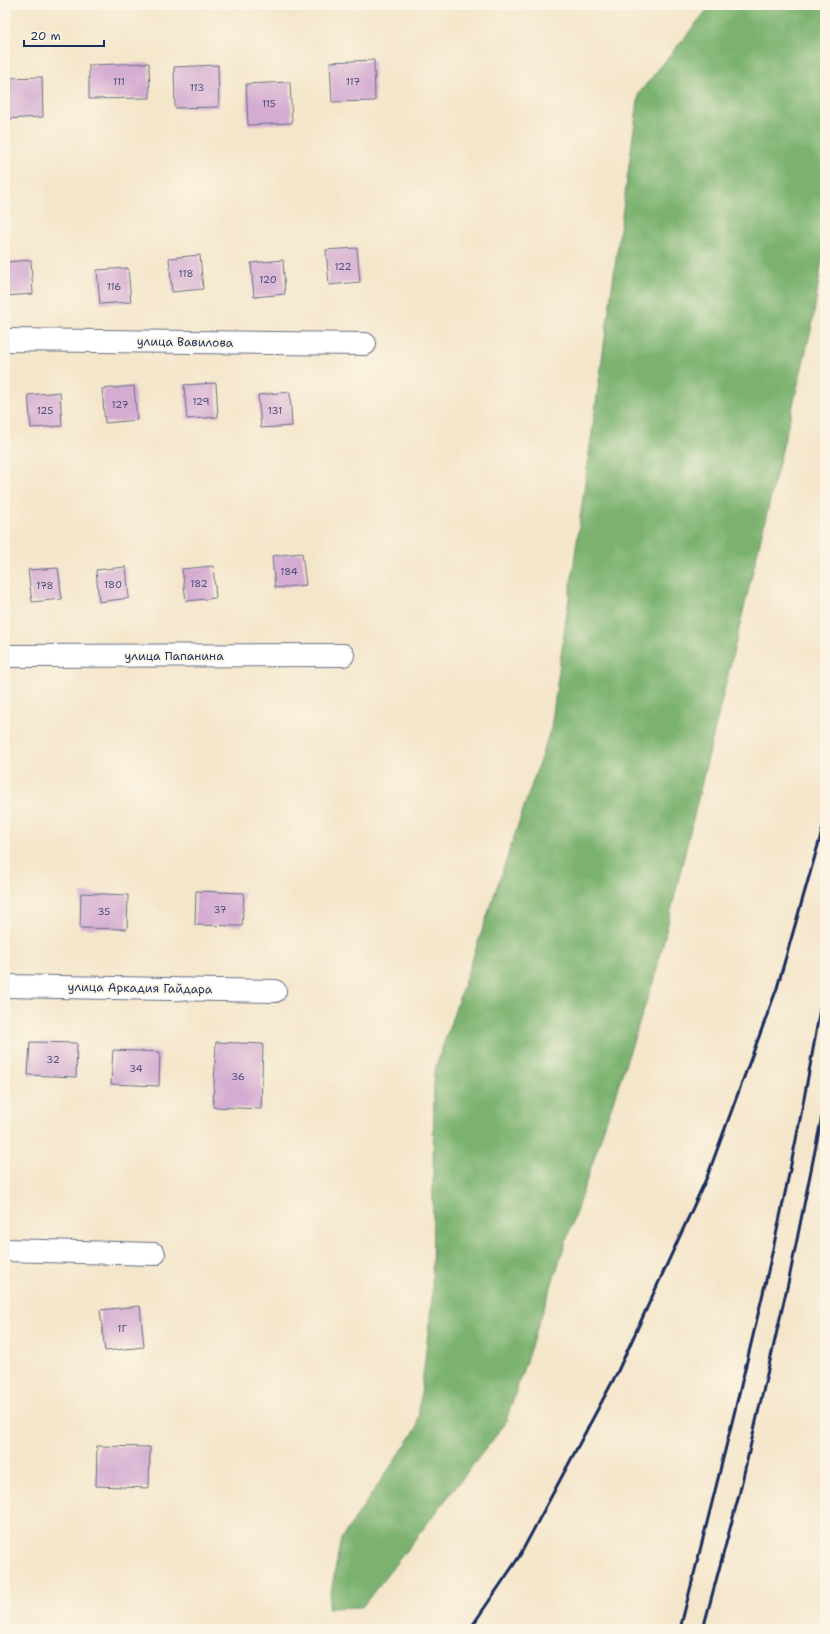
<svg xmlns="http://www.w3.org/2000/svg" width="830" height="1634" font-family="'Shantell Sans',sans-serif">
  <style>
    .forest { fill: #7bb26f; stroke: #4b7066 }
    .building { fill: #d4acd2 }
    .lines { fill: none; stroke-linecap: round; stroke-linejoin: round }
    .street-casing { stroke: #676f84; stroke-width: 24 }
    .street { stroke: #fff; stroke-width: 22 }
    .rail { stroke: #1b2f5e; stroke-width: 3 }
    .labels { text-anchor: middle; dominant-baseline: central; stroke-width: 4; stroke-linejoin: round; paint-order: stroke }
    .number-label { font-size: 10px; fill: #494e7b }
    .street-label { font-size: 12px; fill: #1b2f5e; stroke: #fcf5e5 }
  </style>
  <rect width="100%" height="100%" fill="#fcf5e5"/>
  <filter id="ink" filterUnits="userSpaceOnUse"><feTurbulence type="fractalNoise" baseFrequency=".025" numOctaves="2"/><feDisplacementMap in="SourceGraphic" scale="8" xChannelSelector="R" yChannelSelector="G"/><feConvolveMatrix kernelMatrix="1 2 1 2 8 2 1 2 1" color-interpolation-filters="sRGB"/></filter>
  <filter id="wash" filterUnits="userSpaceOnUse"><feTurbulence type="fractalNoise" baseFrequency=".012" numOctaves="4" result="noise"/><feDisplacementMap in="SourceGraphic" scale="16" xChannelSelector="R" yChannelSelector="G"/><feGaussianBlur stdDeviation="0.9" result="paint"/><feColorMatrix in="noise" values="0 0 0 0 0 0 0 0 0 0 0 0 0 0 0 0 0 1.4 0 .05"/><feComposite in="paint" operator="in"/></filter>
  <g filter="url(#wash)">
    <rect width="100%" height="100%" fill="#f4e6cb"/>
    <path class="forest" d="M711,5H825V240L812,326L656,973L505,1424L362,1607L328,1608L341,1539L417,1428L432,1298L434,1072L551,728L639,93Z"/>
    <g id="blocks">
      <path class="building" d="M374,60L375,101L332,102L330,62Z
        M149,63L150,98L89,99V65Z
        M218,65L219,107L175,108L174,67Z
        M42,77L43,117L5,119V78Z
        M290,82L292,123L248,125L246,84Z
        M357,248L360,282L329,285L326,250Z
        M200,255L203,289L172,292L169,258Z
        M31,260L33,294L5,296V262Z
        M283,260L285,294L254,297L251,263Z
        M128,268L131,302L100,304L97,270Z
        M216,383L218,417L187,419L184,385Z
        M134,386L137,420L105,423L102,389Z
        M60,392L62,426L31,428L28,395Z
        M290,392L292,426L261,428L258,395Z
        M302,553L306,585L275,588L272,556Z
        M213,566L216,598L186,601L182,569Z
        M126,567L129,598L99,602L96,570Z
        M58,568L62,599L32,602L28,570Z
        M196,891L244,893L242,926L195,925Z
        M81,893L128,895L127,929L80,928Z
        M30,1042L77,1043L76,1077L28,1075Z
        M216,1042L263,1044L261,1109L213,1107Z
        M113,1050L160,1052L159,1086L111,1084Z
        M140,1306L144,1347L105,1351L100,1310Z
        M97,1446L150,1447L149,1488L96,1486Z"/>
    </g>
  </g>
  <g filter="url(#ink)">
    <use href="#blocks" fill-opacity="0" stroke="#676f84" stroke-width="1"/>
    <g class="lines">
      <defs>
        <path id="street" d="M5,340L365,344
          M5,656L343,655
          M5,986L275,991
          M5,1250L154,1254"/>
      </defs>
      <use href="#street" class="street-casing"/>
      <use href="#street" class="street"/>
      <path class="rail" d="M470,1629L519,1557L617,1373L707,1177L777,988L825,821
        M680,1629C735,1413 791,1197 825,977
        M703,1629L739,1495L789,1279L825,1101"/>
    </g>
  </g>
  <g class="labels">
    <g class="number-label">
      <text x="119" y="81">111</text>
      <text x="353" y="81">117</text>
      <text x="197" y="87">113</text>
      <text x="269" y="103">115</text>
      <text x="343" y="266">122</text>
      <text x="186" y="273">118</text>
      <text x="268" y="279">120</text>
      <text x="114" y="286">116</text>
      <text x="201" y="401">129</text>
      <text x="120" y="404">127</text>
      <text x="45" y="410">125</text>
      <text x="275" y="410">131</text>
      <text x="289" y="571">184</text>
      <text x="199" y="583">182</text>
      <text x="113" y="584">180</text>
      <text x="45" y="585">178</text>
      <text x="220" y="909">37</text>
      <text x="104" y="911">35</text>
      <text x="53" y="1059">32</text>
      <text x="136" y="1068">34</text>
      <text x="238" y="1076">36</text>
      <text x="122" y="1328">1Г</text>
    </g>
    <g class="street-label">
      <text transform="translate(185 342) rotate(1)">улица Вавилова</text>
      <text x="174" y="656">улица Папанина</text>
      <text transform="translate(140 988) rotate(1)">улица Аркадия Гайдара</text>
    </g>
  </g>
  <rect width="830" height="1634" fill="none" stroke="#fcf5e5" stroke-width="20"/>
  <path d="M24 40v6h80v-6" fill="none" stroke="#1b2f5e" stroke-width="2"/>
  <text x="30" y="40" font-size="12" fill="#1b2f5e" stroke="#fcf5e5" stroke-width="3" paint-order="stroke">20 m</text>
</svg>
